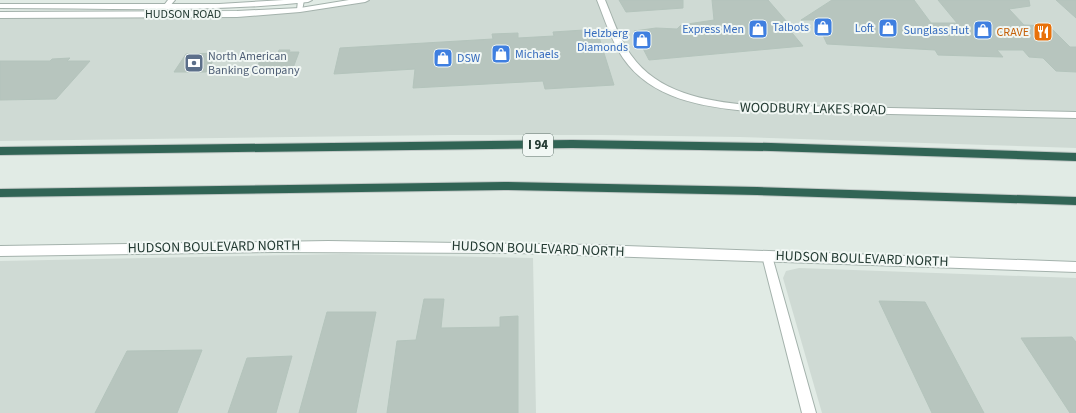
<svg xmlns="http://www.w3.org/2000/svg" width="1076" height="413" font-family="'Source Sans 3',sans-serif">
  <style>
    .built { fill: #cfdad4 }
    .building { fill: #b7c5be; stroke: #b4c4bc }
    .lines { fill: none; stroke-linecap: round; stroke-linejoin: round }
    .minor-casing { stroke: #a4b2ac; stroke-width: 2 }
    .tertiary-casing { stroke: #a4b2ac; stroke-width: 2 }
    .motorway-casing { stroke: #c1c8c6; stroke-width: 2 }
    .minor { fill: #fff; fill-rule: evenodd }
    .tertiary { fill: #fff; fill-rule: evenodd }
    .motorway { fill: #316455; fill-rule: evenodd }
    .labels { text-anchor: middle; dominant-baseline: central; stroke-width: 4; stroke-linejoin: round; paint-order: stroke }
    .far-street-label { font-size: 12px; fill: #233a32; stroke: #f1f7f4 }
    .far-shop-label { font-size: 12px; fill: #366cbe; stroke: #f1f7f4; text-anchor: end }
    .far-food-label { font-size: 12px; fill: #c56008; stroke: #f1f7f4; text-anchor: end }
    .far-service-label { font-size: 12px; fill: #4e5e75; stroke: #f1f7f4; text-anchor: start }
    .shield { fill: #f1f7f4; stroke: #61736c; stroke-width: 1 }
    .shield-label { font-size: 13px; font-weight: bold; fill: #233a32 }
    .street-label { font-size: 14px; fill: #233a32; stroke: #f1f7f4 }
  </style>
  <rect width="100%" height="100%" fill="#e1ebe5"/>
  <path class="built" d="M365,0H1076V148L740,137L602,135H448L0,141V15L264,13Z
    M343,254L533,258L536,413H0V261Z
    M799,268L1076,278V413H822L783,278L786,271Z"/>
  <path class="building" d="M619,0H683V8L626,12Z
    M712,0H768L787,22H783L803,46L649,60L634,31L656,28L677,29L681,25L714,20Z
    M832,0H914L931,23H957L938,0H1029L1030,6L1009,9L1024,25L1049,26L1070,47H1076V72L1056,71L1043,58L1029,57L1023,50H997L1003,57L938,55L935,50L827,44L816,20H801Z
    M1056,0H1076V18Z
    M584,30L586,34H598L614,85L545,89L543,81L413,88L415,69L334,74L340,48L493,39L492,34L518,33V38L554,36L553,32Z
    M279,50H290L289,52H299L293,68L256,70L263,53H278Z
    M218,53L206,72H174L186,54Z
    M70,58L67,61H90L56,99L0,100V61H50L52,59Z
    M424,299H444L441,328L500,327V317L518,316V413H387L397,341L416,340Z
    M879,301L925,302L984,413H932Z
    M327,312H376L356,413H299Z
    M1072,337L1076,342V413H1070L1021,338Z
    M202,350L177,413H95L127,351Z
    M292,356L276,413H228L247,358Z"/>
  <g class="lines">
    <defs>
      <path id="minor" d="M168,0H175L162,15H158V13Z
        M298,0H304L302,11L297,10Z
        M767,252L771,253L772,256L816,413H802L762,256L763,253Z"/>
      <path id="tertiary" d="M284,0H312L308,2C206,13 103,8 0,8V4H219Z
        M349,0H369L365,2L300,12L237,17L0,18V12L237,11L300,8Z
        M597,0H605C613,19 619,39 631,55C658,93 705,101 748,105L1076,112V118L748,111C703,107 651,99 623,58C611,40 605,20 597,0Z
        M328,241L598,245L1076,262V272L518,253L274,252L0,256V246Z"/>
      <path id="motorway" d="M572,140L771,143L1076,153V161L771,151L572,148L0,155V147Z
        M504,182L757,187L1076,197V205L757,195L504,190L0,197V189Z"/>
    </defs>
    <use href="#minor" class="minor-casing"/>
    <use href="#tertiary" class="tertiary-casing"/>
    <use href="#motorway" class="motorway-casing"/>
    <use href="#minor" class="minor"/>
    <use href="#tertiary" class="tertiary"/>
    <use href="#motorway" class="motorway"/>
  </g>
  <defs>
    <symbol id="shop-square" viewBox="-11 -11 22 22"><rect x="-9" y="-9" width="18" height="18" rx="4" fill="#3f7fe0" stroke="#f1f7f4"/><path d="M-5-2.5h2.3a2.7 3.5 0 0 1 5.4 0H5L5.5 6h-11ZM-1.5-2.5h3a1.5 2.3 0 0 0-3 0Z" fill="#fff"/></symbol>
    <symbol id="restaurant-square" viewBox="-11 -11 22 22"><rect x="-9" y="-9" width="18" height="18" rx="4" fill="#e8710a" stroke="#f1f7f4"/><path d="M-5-6h1v4h1v-4h1v4h1v-4h1v5L-1.5 .5V6h-2V.5L-5-1ZM5-6V6H3V1.5H1.5Q1.5-4 5-6Z" fill="#fff"/></symbol>
    <symbol id="bank-square" viewBox="-11 -11 22 22"><rect x="-9" y="-9" width="18" height="18" rx="4" fill="#5c6f8a" stroke="#f1f7f4"/><path d="M-6-4H6V4H-6ZM0-2.3a2.3 2.3 0 1 0 0 4.6a2.3 2.3 0 1 0 0-4.6Z" fill="#fff"/></symbol>
  </defs>
  <g fill-rule="evenodd">
    <use href="#shop-square" x="812" y="16" width="22" height="22"/>
    <use href="#shop-square" x="877" y="17" width="22" height="22"/>
    <use href="#shop-square" x="747" y="18" width="22" height="22"/>
    <use href="#shop-square" x="972" y="19" width="22" height="22"/>
    <use href="#restaurant-square" x="1032" y="21" width="22" height="22"/>
    <use href="#shop-square" x="631" y="29" width="22" height="22"/>
    <use href="#shop-square" x="490" y="43" width="22" height="22"/>
    <use href="#shop-square" x="432" y="47" width="22" height="22"/>
    <use href="#bank-square" x="183" y="52" width="22" height="22"/>
  </g>
  <g class="labels">
    <g class="far-street-label">
      <text x="183" y="14">HUDSON ROAD</text>
    </g>
    <g class="far-shop-label">
      <text x="809" y="27">Talbots</text>
      <text x="874" y="28">Loft</text>
      <text x="744" y="29">Express Men</text>
      <text x="969" y="30">Sunglass Hut</text>
      <text x="628" y="33">Helzberg<tspan x="628" dy="14">Diamonds</tspan></text>
      <text x="515" y="54" text-anchor="start">Michaels</text>
      <text x="457" y="58" text-anchor="start">DSW</text>
    </g>
    <g class="far-food-label">
      <text x="1029" y="32">CRAVE</text>
    </g>
    <g class="far-service-label">
      <text x="208" y="56">North American<tspan x="208" dy="14">Banking Company</tspan></text>
    </g>
    <rect class="shield" x="523" y="134" width="30" height="22" rx="3"/>
    <g class="shield-label">
      <text x="538" y="145">I 94</text>
    </g>
    <g class="street-label">
      <text transform="translate(813 109) rotate(1)">WOODBURY LAKES ROAD</text>
      <text transform="translate(214 247) rotate(-1)">HUDSON BOULEVARD NORTH</text>
      <text transform="translate(538 249) rotate(2)">HUDSON BOULEVARD NORTH</text>
      <text transform="translate(862 259) rotate(2)">HUDSON BOULEVARD NORTH</text>
    </g>
  </g>
</svg>
